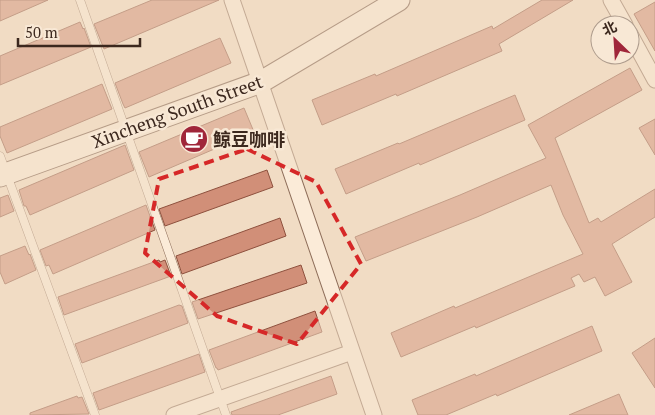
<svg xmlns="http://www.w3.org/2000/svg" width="655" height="415" font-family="'PT Serif','Noto Sans SC',serif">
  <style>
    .building { fill: #d18f78; stroke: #8e513e }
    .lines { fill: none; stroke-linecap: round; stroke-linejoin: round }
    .lane-casing { stroke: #8d6d59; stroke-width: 9 }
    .street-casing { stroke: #8d6d59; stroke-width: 17 }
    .secondary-casing { stroke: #6f4e3c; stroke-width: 23 }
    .lane { stroke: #fbebd8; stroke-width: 8 }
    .street { stroke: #fbebd8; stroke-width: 15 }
    .secondary { stroke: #fbebd8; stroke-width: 21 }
    .marked { fill: none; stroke: #d62828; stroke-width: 4; stroke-dasharray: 10 6; stroke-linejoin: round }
    .labels { text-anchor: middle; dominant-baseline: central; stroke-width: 5; stroke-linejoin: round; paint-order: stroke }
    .street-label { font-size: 18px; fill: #3c281e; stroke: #f8e8d5 }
    .poi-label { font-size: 18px; font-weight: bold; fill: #3c281e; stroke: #f8e8d5; text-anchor: start }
  </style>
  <rect width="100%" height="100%" fill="#f1dcc4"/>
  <path class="building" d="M0,0H48L0,21Z
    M152,0H219L104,49L94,24Z
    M542,0H573L499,44L502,51L397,96L396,94L322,125L312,100L375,74L376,76L492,26L493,29Z
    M655,2V51L634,14Z
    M80,22L83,29L84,28L91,47L0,85V56Z
    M220,38L231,63L125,108L123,104L115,83Z
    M630,68L642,90L555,138L589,223L598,218L601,222L655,189V217L612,244L632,282L605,296L595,277L584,282L579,274L571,278L575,286L476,328L475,326L401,357L391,333L454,306L455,308L583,254L563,215L551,185L477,217L366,261L355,237L460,195L546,158L528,125Z
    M102,84L112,109L7,153L0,136V127Z
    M515,95L525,120L420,165L419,163L346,194L335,169L398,143L399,144Z
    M244,108L254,132L149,177L139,152Z
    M655,119V155L639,128Z
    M125,145L134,170L30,215L26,206H24L19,190Z
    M267,170L273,187L165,226L159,209Z
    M8,195L14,211L0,217V198Z
    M146,205L155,230L53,274L49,265L46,266L40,250Z
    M280,218L286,236L182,274L176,256Z
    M25,246L29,255L30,254L36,270L5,284L0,272V256Z
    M159,260L160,262L165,260L171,276L64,315L58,297Z
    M301,265L307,283L198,319L192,302Z
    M179,305L182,306L188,323L82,363L75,344Z
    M315,311L322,332L218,370L217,368H216L209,350Z
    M592,326L602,351L497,396L496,394L446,415H418L412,400L475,374L476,376Z
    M655,338V388L632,353Z
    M199,354L205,372L99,410L93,393Z
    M331,376L337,394L278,415H232L231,412Z
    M619,394L628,415H569Z
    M77,396L78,398L82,397L89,414L30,415V413Z"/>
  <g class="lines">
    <defs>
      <path id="lane" d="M80,0L226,415
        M0,156L95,415"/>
      <path id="street" d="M232,0L374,415
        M611,0L625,25
        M630,34L655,80
        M174,415L352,352"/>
      <path id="secondary" d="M0,176L261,82L399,0"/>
    </defs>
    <use href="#lane" class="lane-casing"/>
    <use href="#street" class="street-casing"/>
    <use href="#secondary" class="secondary-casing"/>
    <use href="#lane" class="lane"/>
    <use href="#street" class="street"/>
    <use href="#secondary" class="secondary"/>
  </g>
  <path d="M0 0H655V415H0ZM247,149L316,182L361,264L297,344L217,316L145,253L159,179Z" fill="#f1dcc4" fill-opacity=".55" fill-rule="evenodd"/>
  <path class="marked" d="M247,149L316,182L361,264L297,344L217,316L145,253L159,179Z"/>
  <defs>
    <symbol id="cafe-disc" viewBox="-11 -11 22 22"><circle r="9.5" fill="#a0263a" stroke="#f8e8d5"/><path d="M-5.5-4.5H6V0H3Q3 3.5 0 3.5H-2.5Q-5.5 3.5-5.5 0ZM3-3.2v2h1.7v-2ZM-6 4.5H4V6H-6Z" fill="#fff"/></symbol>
  </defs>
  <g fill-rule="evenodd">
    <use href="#cafe-disc" x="178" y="123" width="32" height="32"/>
  </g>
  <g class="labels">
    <g class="street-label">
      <text transform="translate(177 111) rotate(-20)">Xincheng South Street</text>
    </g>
    <g class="poi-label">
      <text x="213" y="139">鲸豆咖啡</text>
    </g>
  </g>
  <g transform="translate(615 40) rotate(335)"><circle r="24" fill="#f8e8d5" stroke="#ad9b8c"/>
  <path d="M0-4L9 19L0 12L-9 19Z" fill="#a0263a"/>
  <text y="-8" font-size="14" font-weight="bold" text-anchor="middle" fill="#3c281e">北</text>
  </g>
  <path d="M18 38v8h122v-8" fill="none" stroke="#3c281e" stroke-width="2.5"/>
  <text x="25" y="38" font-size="15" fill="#3c281e" stroke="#f8e8d5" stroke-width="4" paint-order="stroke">50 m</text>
</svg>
